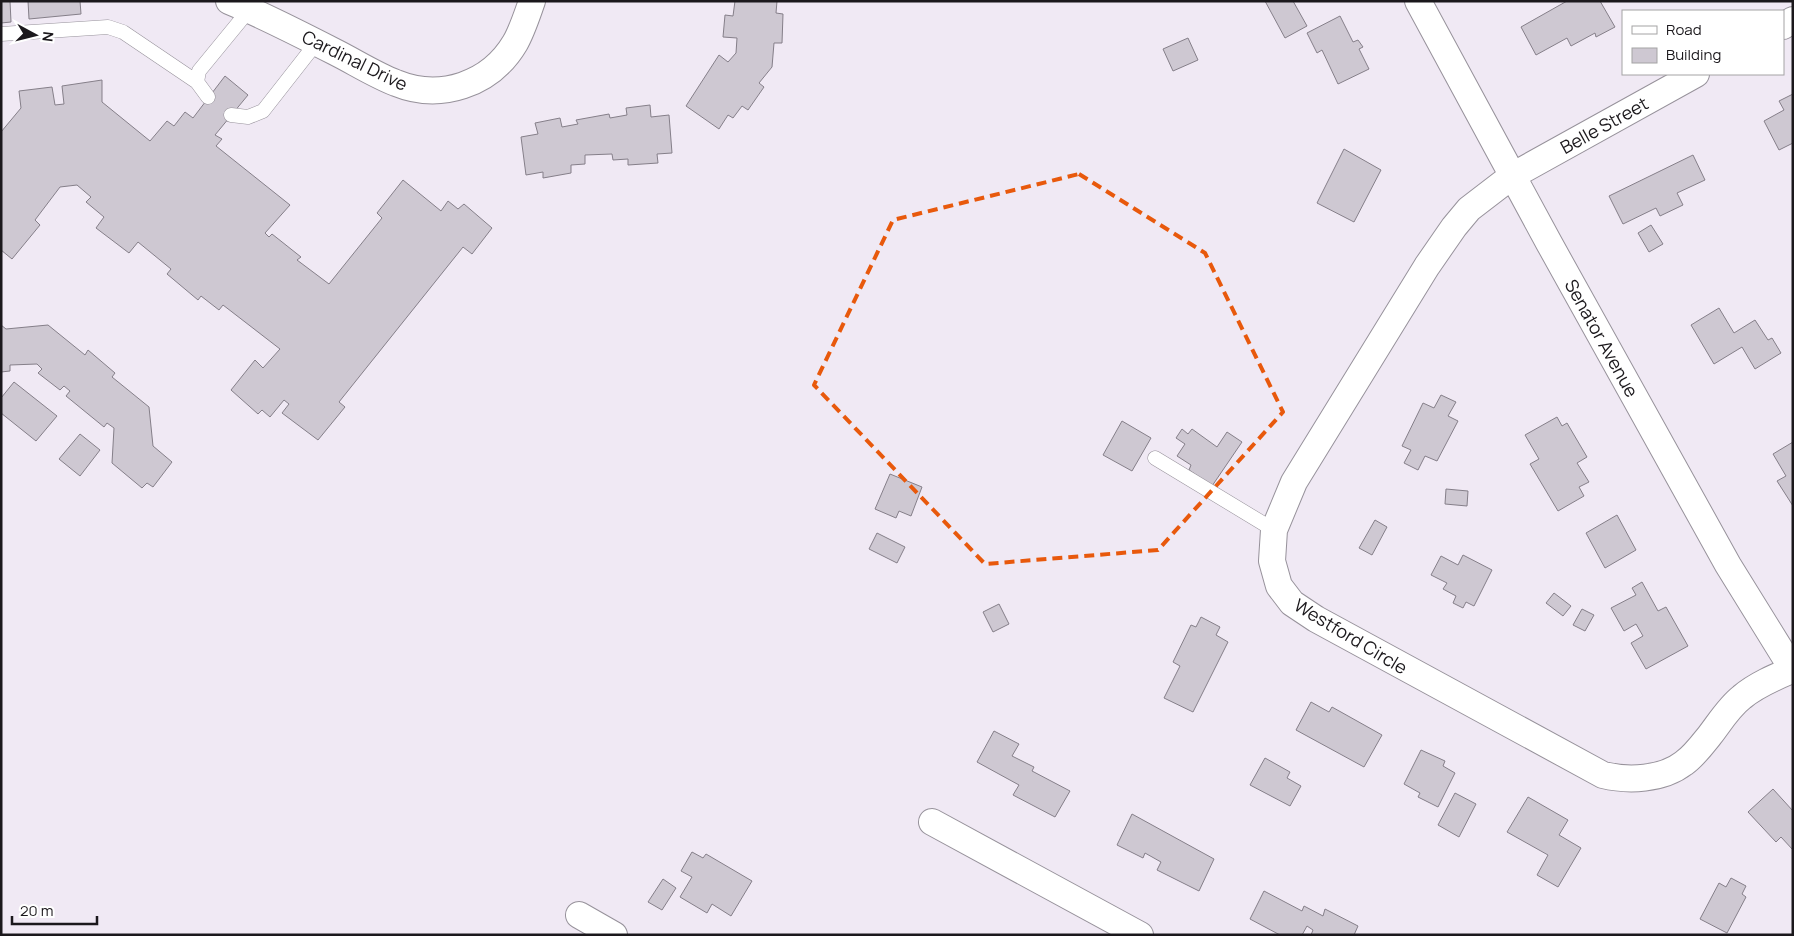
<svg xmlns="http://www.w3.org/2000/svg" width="1794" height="936" font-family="Manrope,sans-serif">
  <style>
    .building { fill: #cec8d2; stroke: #857f89 }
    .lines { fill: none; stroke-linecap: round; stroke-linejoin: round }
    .service-casing { stroke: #97929b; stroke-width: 15 }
    .minor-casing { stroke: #97929b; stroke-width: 28 }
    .service { stroke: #fff; stroke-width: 14 }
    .minor { stroke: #fff; stroke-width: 26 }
    .marked { fill: none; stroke: #e8590c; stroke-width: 4; stroke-dasharray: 10 6; stroke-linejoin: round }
    .labels { text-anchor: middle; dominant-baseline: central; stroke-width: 4; stroke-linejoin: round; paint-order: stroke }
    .street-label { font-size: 18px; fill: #1b181c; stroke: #fff }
  </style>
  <rect width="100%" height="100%" fill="#f0e9f4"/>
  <path class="building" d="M1,1H10L11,22L1,23Z
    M28,1H80L81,14L29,19Z
    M735,1H777L776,13L783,14L782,43H774L772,67L759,83L764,87L748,110L742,106L733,118L728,115L719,129L686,106L719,55L728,62L736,53L737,38L723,37L725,15L733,16Z
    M1265,1H1293L1307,26L1285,38Z
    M1567,1H1600L1615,27L1596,37L1595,33L1571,46L1567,38L1536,55L1521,27Z
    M1340,16L1353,42L1358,40L1363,47L1359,49L1369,69L1338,84L1322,50L1317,53L1307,33Z
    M1188,38L1198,60L1173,71L1163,49Z
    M225,76L248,95L215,135L222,139L216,146L290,205L265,233L269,237L272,234L301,257L297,260L329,284L382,218L377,213L403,180L441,211L448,201L458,209L464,204L492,228L472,254L463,247L339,402L345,407L318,440L282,413L289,404L284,400L270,417L262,410L258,414L231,390L255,360L263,368L280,349L223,305L219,310L201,296L198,300L167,274L171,269L138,242L129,253L96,228L104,217L86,202L91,197L77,185L60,187L35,220L40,225L12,259L1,250V132L21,108L19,91L52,87L55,105L64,104L62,86L102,80V102L150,141L167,121L174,126L185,112L193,118Z
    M1793,94V143L1779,150L1764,121L1784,110L1779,101Z
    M650,105L651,117L669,115L672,153L657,154L658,163L628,165V159L613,160L612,154L585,155V164L571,165V173L543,178V172L526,175L521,137L538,134L535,123L560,118L562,127L578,124L576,120L609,114L610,118L627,115L626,108Z
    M1344,149L1381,170L1354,222L1317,203Z
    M1693,155L1705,180L1677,193L1683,205L1660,216L1656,208L1623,224L1609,196Z
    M1651,225L1663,244L1649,252L1638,233Z
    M1719,308L1734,333L1755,320L1768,340L1772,338L1781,353L1755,369L1742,347L1714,364L1691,325Z
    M1,325L6,329L48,325L85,355L88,350L115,373L112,377L149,407L153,446L172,462L153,487L147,483L142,488L112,463L114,428L107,423L104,427L66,396L70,391L64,386L60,390L38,373L42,369L37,364L10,365V371L1,372Z
    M14,382L57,416L36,441L1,413V398Z
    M1441,395L1456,402L1448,416L1458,421L1437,461L1425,456L1418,470L1404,463L1411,450L1402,446L1423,403L1434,408Z
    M1557,417L1562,426L1567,423L1587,457L1577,463L1589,482L1579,487L1584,496L1558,511L1530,464L1539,459L1525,435Z
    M1122,421L1151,438L1132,471L1103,455Z
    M1182,429L1188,434L1192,429L1217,447L1227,432L1242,442L1212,486L1189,470L1191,465L1177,456L1185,444L1176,438Z
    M80,434L100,450L80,476L59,459Z
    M1793,442V506L1777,481L1786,476L1773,454Z
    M890,474L922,487L911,516L899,511L896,518L875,509Z
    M1446,489L1468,491L1467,506L1445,504Z
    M1617,515L1636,550L1605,568L1586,533Z
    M1375,520L1387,527L1372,555L1359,548Z
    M877,533L905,547L897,563L869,549Z
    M1463,555L1492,570L1474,606L1466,602L1463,608L1453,603L1456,596L1443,589L1447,583L1431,575L1441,556L1458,565Z
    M1642,582L1658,611L1666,607L1688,646L1646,669L1631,643L1643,636L1636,624L1624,631L1611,608L1636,595L1632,588Z
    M1554,593L1571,606L1563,616L1546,603Z
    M999,604L1009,624L993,632L983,612Z
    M1582,609L1594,615L1585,631L1573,625Z
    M1201,617L1220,627L1216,635L1228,642L1193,712L1164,698L1180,666L1173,662L1191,625L1196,627Z
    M1311,702L1329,712L1332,707L1382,735L1364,767L1296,730Z
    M994,731L1019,744L1012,756L1034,767L1032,771L1070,791L1055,817L1013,795L1019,785L977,762Z
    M1421,750L1445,761L1443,766L1455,773L1438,807L1418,797L1420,793L1404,784Z
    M1265,758L1290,772L1287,778L1301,786L1290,806L1250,785Z
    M1773,789L1793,811V850L1781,837L1776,842L1748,812Z
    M1455,793L1476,804L1459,837L1438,825Z
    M1528,797L1568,820L1559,835L1581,848L1558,887L1537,875L1548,855L1507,832Z
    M1132,814L1214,859L1199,891L1157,870L1161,862L1145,853L1143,858L1117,845Z
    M692,852L703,858L706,854L752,881L731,916L712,904L707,913L680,897L692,877L681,871Z
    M1731,878L1746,886L1742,894L1746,897L1727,933L1700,919L1719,883L1726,887Z
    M663,879L676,888L662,910L648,902Z
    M1264,891L1302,911L1304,906L1323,916L1325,909L1358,926L1354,935H1311L1313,930L1307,926L1302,935H1280L1250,919Z"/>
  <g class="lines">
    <defs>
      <path id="service" d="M1,34L108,27L123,32L197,82
        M208,97L197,82L199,71L249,10
        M231,115L248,117L263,111L317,42
        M1155,458L1274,530"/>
      <path id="minor" d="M229,1C265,16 300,34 335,52C355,62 375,75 396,83C440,101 490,85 515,43C522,31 527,15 532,1
        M1418,1L1549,243L1728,565L1793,670
        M1783,26L1793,20
        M1696,74L1512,176L1469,209L1454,227L1427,266L1294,482L1274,530L1272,561L1279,586L1292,603L1316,619L1603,775C1628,781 1662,780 1684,763C1694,756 1702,745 1710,735C1720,722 1729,707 1742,697C1756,685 1775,677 1792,670
        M932,822L1140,935
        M579,915L614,935"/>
    </defs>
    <use href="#service" class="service-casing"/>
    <use href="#minor" class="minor-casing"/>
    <use href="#service" class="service"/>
    <use href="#minor" class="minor"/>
  </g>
  <path class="marked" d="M1079,174L1205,253L1283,412L1158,550L985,564L814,385L893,220Z"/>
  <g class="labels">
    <g class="street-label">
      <text transform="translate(355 60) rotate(26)">Cardinal Drive</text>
      <text transform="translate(1604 125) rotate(-29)">Belle Street</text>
      <text transform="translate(1602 338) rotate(61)">Senator Avenue</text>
      <text transform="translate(1351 636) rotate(31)">Westford Circle</text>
    </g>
  </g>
  <rect width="1794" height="936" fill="none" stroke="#1b181c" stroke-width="5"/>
  <rect x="1622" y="10" width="162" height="65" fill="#ffffff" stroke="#a4a3a4"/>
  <rect x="1632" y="26" width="25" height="8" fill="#ffffff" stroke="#a4a3a4"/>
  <text x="1666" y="35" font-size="15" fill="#1b181c">Road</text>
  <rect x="1632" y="48" width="25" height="15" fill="#cec8d2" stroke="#a4a3a4"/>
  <text x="1666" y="60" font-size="15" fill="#1b181c">Building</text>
  <g transform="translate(35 35) rotate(97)" stroke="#ffffff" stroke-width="4" paint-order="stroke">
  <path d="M0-4L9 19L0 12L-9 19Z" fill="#1b181c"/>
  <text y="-8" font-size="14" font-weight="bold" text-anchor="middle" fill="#1b181c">N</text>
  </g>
  <path d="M12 916v8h85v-8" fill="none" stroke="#1b181c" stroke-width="2.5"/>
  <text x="20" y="916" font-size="15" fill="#1b181c" stroke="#ffffff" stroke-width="4" paint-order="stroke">20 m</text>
</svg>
